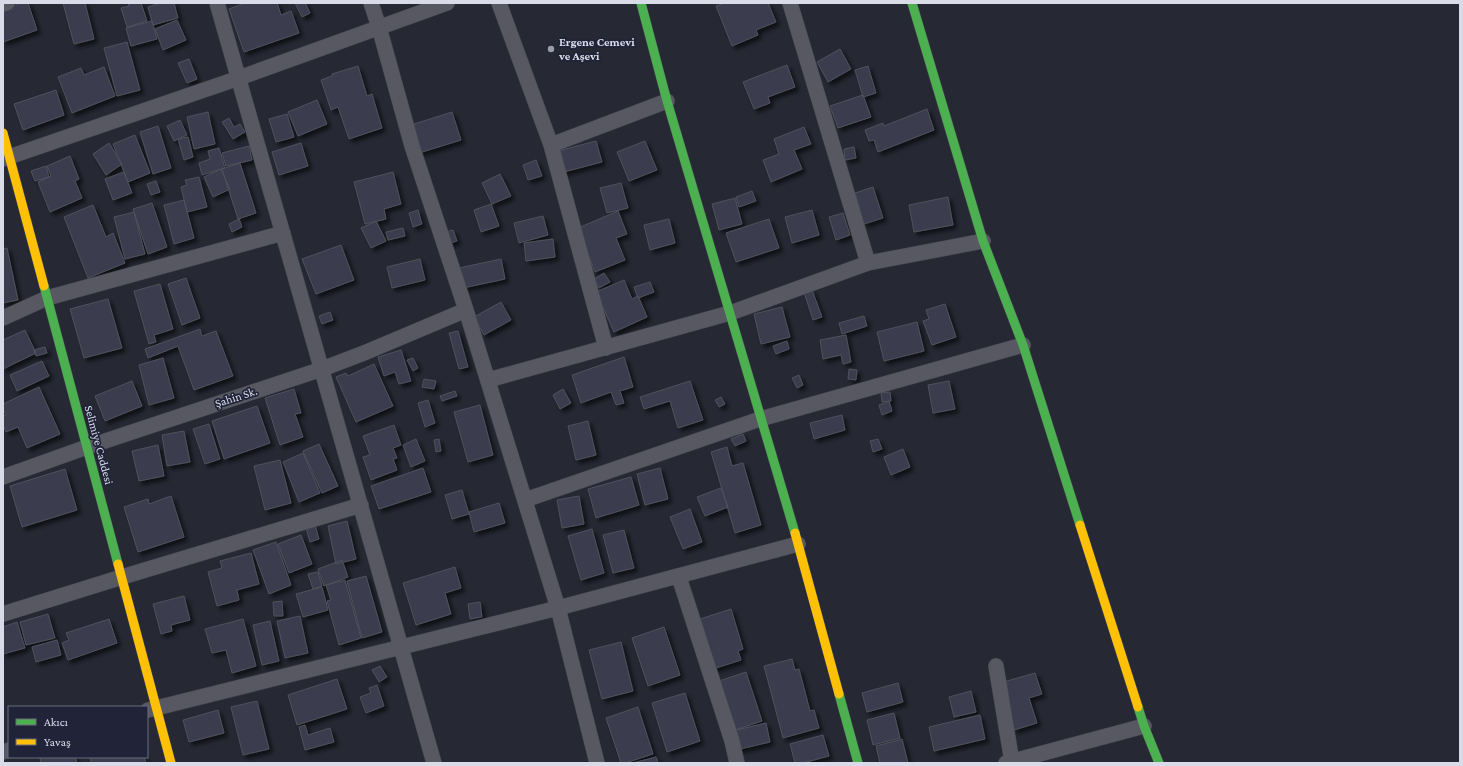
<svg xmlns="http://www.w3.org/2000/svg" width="1463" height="766" font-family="'Crimson Pro',serif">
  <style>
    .building { fill: #3b3c50; stroke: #50515b; filter: url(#shadow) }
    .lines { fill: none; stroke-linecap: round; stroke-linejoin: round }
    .street-casing { stroke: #44464f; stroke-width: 16 }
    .fast-casing { stroke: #44464f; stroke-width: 10 }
    .slow-casing { stroke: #44464f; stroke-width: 10 }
    .street { stroke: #575861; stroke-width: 15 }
    .fast { stroke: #4caf50; stroke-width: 9 }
    .slow { stroke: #ffc107; stroke-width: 9 }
    .poi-dot { fill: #9a9ca9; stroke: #212438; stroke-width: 1.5 }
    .labels { text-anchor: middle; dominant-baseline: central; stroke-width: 3.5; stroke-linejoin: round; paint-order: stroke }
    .poi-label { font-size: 12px; font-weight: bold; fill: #d9dbe9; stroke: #212438; text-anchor: start }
    .street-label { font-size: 12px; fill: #d9dbe9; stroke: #212438 }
  </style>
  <defs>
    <filter id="shadow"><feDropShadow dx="3.5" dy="3.5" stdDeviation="2" flood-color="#0009"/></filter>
  </defs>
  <rect width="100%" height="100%" fill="#262833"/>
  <path class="building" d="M22,3H28L37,30L3,42V9Z
    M63,3H85L94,39L74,44Z
    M128,3H141L147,21L127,27L121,8L129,6Z
    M161,3H174L178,18L153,25L148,7Z
    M245,3H277L281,15L291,11L299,33L244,52L229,9Z
    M295,3H305L310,13L302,17Z
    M725,3H768L776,22L756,30L758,35L732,46L716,6Z
    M177,20L186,40L163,50L155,29Z
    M152,21L157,39L131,46L126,28Z
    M127,42L140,90L117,96L104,48Z
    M840,49L851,69L828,82L817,62Z
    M189,59L197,79L187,83L178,63Z
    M787,65L795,87L768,97L770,103L754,109L743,82Z
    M358,66L367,96L372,94L382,128L349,139L338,107L331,110L321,80L332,76V74Z
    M868,66L876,93L863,97L855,70Z
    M104,67L115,96L72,113L58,77L81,68L84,75Z
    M56,90L64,115L23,130L14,104Z
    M863,95L871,117L838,128L830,106Z
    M317,100L327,124L298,136L288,112Z
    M927,109L934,130L878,152L874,140L869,141L865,130L883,123L884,126Z
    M208,112L215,144L194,149L187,117Z
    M452,112L461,140L419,153L411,125Z
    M287,114L294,137L276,142L269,119Z
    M229,118L234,127L240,124L245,132L233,139L222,122Z
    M180,120L187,135L174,141L167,126Z
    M158,126L171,168L153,174L140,132Z
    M804,127L811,144L794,150L802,169L771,182L763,160L779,154L774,139Z
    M135,135L150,173L128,182L113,144Z
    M188,137L193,157L184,160L178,139Z
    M596,141L602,162L560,173L554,152Z
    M645,141L657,170L629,181L617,152Z
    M109,143L122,164L106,175L93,154Z
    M301,143L308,166L279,175L272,152Z
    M249,146L252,160L226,166L222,153Z
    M854,147L856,158L845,160L844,149Z
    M219,148L225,168L202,175L199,163L210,159L208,151Z
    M70,156L79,179L75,181L82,198L50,212L38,182L51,176L47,166Z
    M536,160L542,176L528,180L523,165Z
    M240,163L256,213L238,219L222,169Z
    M46,166L49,177L35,181L31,171Z
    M221,169L230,189L213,197L204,177Z
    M124,172L132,193L113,200L105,179Z
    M393,172L401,204L384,209L386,219L365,224L354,182Z
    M500,174L511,196L492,204L482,183Z
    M199,177L207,207L187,212L181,187L187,185L185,180Z
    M156,181L160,192L151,195L147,184Z
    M621,183L628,208L607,213L600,188Z
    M873,187L883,218L864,224L855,193Z
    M752,191L756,201L739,207L736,197Z
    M948,197L953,225L914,232L909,205Z
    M735,198L742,224L719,230L712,204Z
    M184,200L194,238L174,244L164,205Z
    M152,203L167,247L148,254L133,209Z
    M491,204L499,226L481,232L474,210Z
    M93,205L106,237L113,233L125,263L88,278L64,217Z
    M418,210L422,224L413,227L409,213Z
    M812,210L819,235L792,243L785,217Z
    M618,211L627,234L616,238L625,260L595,272L578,228Z
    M134,212L145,254L125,259L114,217Z
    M843,213L850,235L836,240L829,217Z
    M543,216L548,235L519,243L514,223Z
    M239,219L242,227L232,232L229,224Z
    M669,219L675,243L650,250L644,225Z
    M769,219L779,248L736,262L726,233Z
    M376,221L386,241L371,248L361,228Z
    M403,228L405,236L388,240L386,232Z
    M453,230L457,241L448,244L445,232Z
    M553,239L555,257L526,261L524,243Z
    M341,245L354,280L316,294L302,259Z
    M7,248L18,300L3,303V249Z
    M420,259L425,280L392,288L387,267Z
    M501,259L505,279L463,288L459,268Z
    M604,273L610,282L599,288L594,279Z
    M186,278L200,318L182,325L168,284Z
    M624,280L632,299L638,296L647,317L614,332L596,292Z
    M650,282L654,292L638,298L634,287Z
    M160,284L173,329L154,335L156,342L149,344L134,291Z
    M812,290L822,317L813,320L804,292Z
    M108,299L122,348L84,358L70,309Z
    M501,302L511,320L484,335L474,317Z
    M945,304L956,337L932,345L923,321L929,319L926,310Z
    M782,307L790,337L761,344L754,314Z
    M330,312L333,320L322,324L319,316Z
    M864,316L867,326L842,334L839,323Z
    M917,322L924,351L884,361L877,332Z
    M200,329L202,336L216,331L233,376L194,390L178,346L148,358L145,349Z
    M25,330L36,353L3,369V340Z
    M458,331L468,367L459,369L449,333Z
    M846,335L851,362L843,364L841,355L823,359L820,340Z
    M787,341L789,349L776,354L773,346Z
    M45,347L47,353L36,356L34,350Z
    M401,350L411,381L399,384L395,372L384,376L378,357Z
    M624,357L633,387L620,391L624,403L616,405L611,392L581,403L572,375Z
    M163,358L174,398L149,405L139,365Z
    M413,358L418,368L413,371L407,360Z
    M42,361L49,376L17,391L10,375Z
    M374,364L393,406L356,422L336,377L346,373L348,376Z
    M849,369L857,370L856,380L848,379Z
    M799,375L803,385L797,388L792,378Z
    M424,379L436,381L434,389L422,387Z
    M132,381L142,406L105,421L95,396Z
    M690,381L703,420L678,428L670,401L644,409L640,397Z
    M949,381L955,409L933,413L928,385Z
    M39,387L60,434L27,448L18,427L6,432L3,425V416L6,415L3,409V404Z
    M294,389L301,413L295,414L303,437L280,445L265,398Z
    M563,389L571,403L560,409L553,395Z
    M455,391L457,396L442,401L440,396Z
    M890,392L891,401L882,402L881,393Z
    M721,397L725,404L719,407L715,400Z
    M428,400L435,423L425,427L418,403Z
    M889,401L892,411L882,415L879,405Z
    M480,405L493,455L468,462L454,412Z
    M257,406L270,443L224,459L212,421Z
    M842,415L845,430L814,439L810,423Z
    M588,421L596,455L576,460L568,426Z
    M209,424L220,459L205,464L193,429Z
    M394,425L401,445L393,448L397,458L393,459L397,470L371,480L363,457L370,455L363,436Z
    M184,431L190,462L167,466L162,435Z
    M743,434L746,441L735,446L731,439Z
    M416,439L425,461L411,467L403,445Z
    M439,439L441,451L436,452L434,440Z
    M878,439L882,449L873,452L870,441Z
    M319,444L338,486L322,493L303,451Z
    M158,445L164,476L139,481L132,451Z
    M727,447L732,466L743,463L761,525L735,533L711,452Z
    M903,449L910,467L891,475L884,457Z
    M303,453L320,493L299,502L283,462Z
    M280,460L291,503L265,510L254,466Z
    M423,468L431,492L379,509L371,486Z
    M660,468L668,499L645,505L637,474Z
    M65,469L77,510L22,527L10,486Z
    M631,477L639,505L596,518L588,489Z
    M721,488L728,507L705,516L697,497Z
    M462,490L469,514L452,519L445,495Z
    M171,496L184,537L138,552L124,507L148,499L149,504Z
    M579,496L584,524L562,528L557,500Z
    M499,503L505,523L474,532L469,512Z
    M690,509L702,542L683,549L670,517Z
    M347,521L356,559L336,564L328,526Z
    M315,525L319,539L310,542L306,528Z
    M592,529L604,573L581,580L568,536Z
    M624,530L634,568L613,573L603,535Z
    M301,535L312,564L289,573L278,544Z
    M276,542L291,585L269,594L253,550Z
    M251,553L259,584L237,590L239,600L217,606L208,572L222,568L220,561Z
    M342,560L348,577L324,586L318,569Z
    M455,567L461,588L445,593L451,614L416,625L403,583Z
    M318,572L322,586L313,589L308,574Z
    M366,576L382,632L362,638L347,581Z
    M345,580L361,638L339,645L327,601L331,600L326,585Z
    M322,587L328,610L303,617L296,594Z
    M184,596L190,620L171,625L172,631L161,634L153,604Z
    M282,601L283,616H274L273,602Z
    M480,602L482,617L470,619L468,604Z
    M731,609L743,649L738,651L741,660L713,669L697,620Z
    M48,614L55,638L26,645L20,622Z
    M300,616L308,653L285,658L277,621Z
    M109,619L117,643L68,660L62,643L69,640L66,633Z
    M243,619L256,666L232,673L226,650L212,653L205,629Z
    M270,621L279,661L262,665L253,625Z
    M17,622L25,648L3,654V627Z
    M664,627L680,675L648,686L632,638Z
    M57,640L61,655L36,662L32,647Z
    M621,642L633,691L602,699L589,650Z
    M792,659L795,670L799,669L810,711L814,710L819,728L783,738L764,666Z
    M380,666L387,677L379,682L372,670Z
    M746,672L762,721L732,731L716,682Z
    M1035,673L1042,694L1029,698L1037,723L1014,730L1000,683Z
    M337,679L347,709L297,725L288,695Z
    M898,683L903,702L867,712L862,693Z
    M377,685L384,706L366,713L360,697L371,693L369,688Z
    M971,691L976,712L954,717L949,697Z
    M685,693L700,741L667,752L652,703Z
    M257,701L269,749L243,755L231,707Z
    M638,707L653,754L625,763H621L606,718Z
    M218,710L224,733L189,742L183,720Z
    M894,713L900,738L873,745L867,720Z
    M980,715L985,739L934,751L929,727Z
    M766,723L770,742L736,750L732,731Z
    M305,725L308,735L330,728L334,742L305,750L299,727Z
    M823,735L829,756L803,763H795L790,744Z
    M902,739L908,763H880L876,746Z
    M44,757H75L77,763H41L40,758Z
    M90,757H144L146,763H91Z
    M656,757L658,763H633Z"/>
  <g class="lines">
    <defs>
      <path id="street" d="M217,3L434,763
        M371,3L379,27L412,146L466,310L558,608L597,763
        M499,3L551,145L606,348
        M790,3L868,263
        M3,4L7,3
        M551,145L667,101
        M3,159L239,78L447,3
        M3,318L47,298L283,233
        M488,380L730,313L868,263L983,241
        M3,477L87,447L322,369L364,353L466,310
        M525,500L760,419L1023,345
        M679,577L732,741L737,763
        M3,614L122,577L361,505
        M996,666L1012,762
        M148,710L558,608L798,544
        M3,752L9,750
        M1006,763L1144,726"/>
      <path id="fast" d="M641,3L667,101L795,533
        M912,3L983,241L1023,345L1080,525
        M44,286L118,564
        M839,694L858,763
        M1138,707L1144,726L1159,763"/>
      <path id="slow" d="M3,133L44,286
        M1080,525L1138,707
        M795,533L839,694
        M118,564L171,763"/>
    </defs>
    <use href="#street" class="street-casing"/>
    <use href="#fast" class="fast-casing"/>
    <use href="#slow" class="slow-casing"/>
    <use href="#street" class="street"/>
    <use href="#fast" class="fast"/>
    <use href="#slow" class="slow"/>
  </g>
  <circle class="poi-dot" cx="551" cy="49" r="4"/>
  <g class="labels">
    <g class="poi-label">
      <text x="559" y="42">Ergene Cemevi<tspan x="559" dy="14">ve Aşevi</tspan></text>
    </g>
    <g class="street-label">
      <text transform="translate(236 397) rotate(-18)">Şahin Sk.</text>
      <text transform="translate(99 445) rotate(75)">Selimiye Caddesi</text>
    </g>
  </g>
  <rect width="1463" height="766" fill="none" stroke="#d9dbe9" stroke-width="8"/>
  <rect x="8" y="706" width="140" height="52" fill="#212438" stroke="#6b6d7f"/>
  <rect x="16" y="719" width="20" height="6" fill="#4caf50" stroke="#6b6d7f"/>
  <text x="44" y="726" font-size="12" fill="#d9dbe9">Akıcı</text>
  <rect x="16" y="739" width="20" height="6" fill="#ffc107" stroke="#6b6d7f"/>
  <text x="44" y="746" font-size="12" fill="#d9dbe9">Yavaş</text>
</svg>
